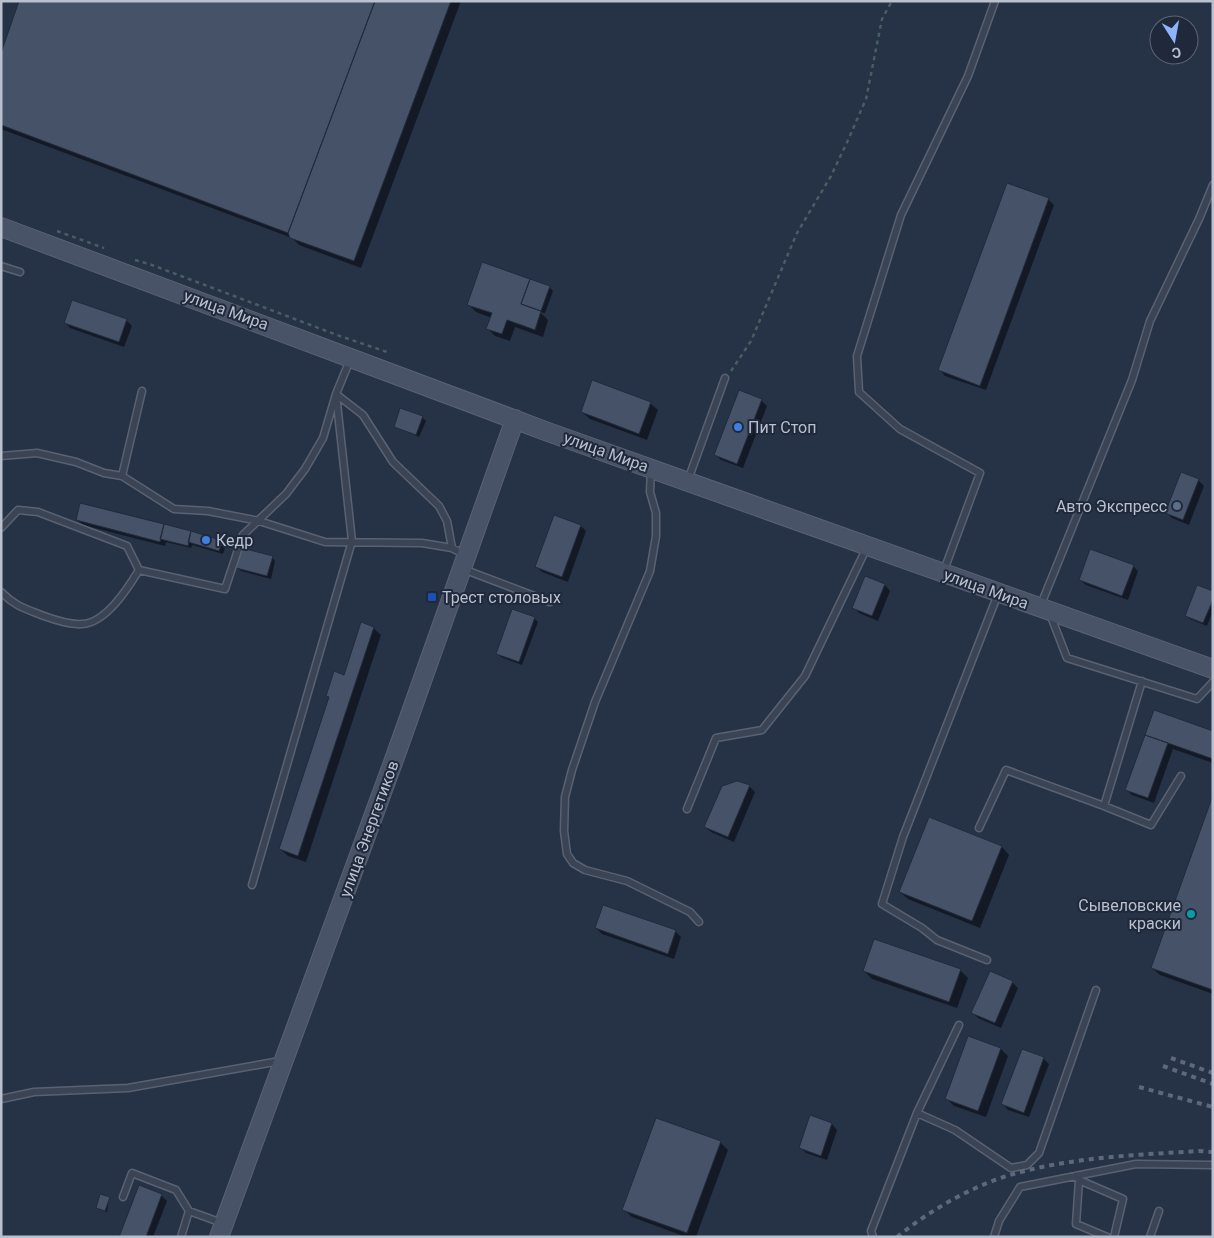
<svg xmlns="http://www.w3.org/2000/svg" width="1214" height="1238" font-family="Roboto,sans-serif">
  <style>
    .shadow { fill: #0007 }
    .building { fill: #455268; stroke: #212b3d }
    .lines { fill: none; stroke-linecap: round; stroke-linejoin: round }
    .service-casing { stroke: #596272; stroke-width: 9 }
    .secondary-casing { stroke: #596272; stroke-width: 20 }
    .path { stroke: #475f62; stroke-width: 2.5; stroke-dasharray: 4 4; stroke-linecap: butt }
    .service { stroke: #3b4455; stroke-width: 6 }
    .secondary { stroke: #495368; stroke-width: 18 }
    .rail { stroke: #5d687c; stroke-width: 4; stroke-dasharray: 5 5; stroke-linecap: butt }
    .shop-dot { fill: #3f7fe0; stroke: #1f293b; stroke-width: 2 }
    .service-dot { fill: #5c6f8a; stroke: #1f293b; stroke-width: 2 }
    .transit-dot { fill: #1a4fb4; stroke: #1f293b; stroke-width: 2 }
    .culture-dot { fill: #0f9aa8; stroke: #1f293b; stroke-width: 2 }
    .labels { text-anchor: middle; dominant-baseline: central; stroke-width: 4; stroke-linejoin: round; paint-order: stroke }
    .street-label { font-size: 16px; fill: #b9c0ce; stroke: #1f293b }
    .poi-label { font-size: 16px; fill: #b9c0ce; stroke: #1f293b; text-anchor: start }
  </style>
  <rect width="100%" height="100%" fill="#263246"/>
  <path class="shadow" d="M21,1H461L361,268L299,245L292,238L1,129V57Z
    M1048,199L1054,205L986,390L945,376L940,370Z
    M549,287L553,291L545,313L540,312L548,320L543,337L515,327L510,341L495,336L488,329L492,318L476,312L469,305Z
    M126,320L132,326L124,347L70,328L65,322Z
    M761,400L767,406L743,468L721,460L715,454Z
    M650,403L658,410L647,440L590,419L582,412Z
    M422,417L426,421L419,437L395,426Z
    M1198,480L1204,486L1189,525L1172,518L1167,513Z
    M77,520L222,542L226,545L223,554L192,545L191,548L166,542L165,546L83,525Z
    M581,526L586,531L568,582L542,572L537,567Z
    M272,557L275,561L271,579L241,571L238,568Z
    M1133,566L1138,571L1128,600L1086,585L1080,580Z
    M866,578L885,585L890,591L878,621L859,613L854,607Z
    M1213,592V611L1207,626L1190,619L1186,616Z
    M534,618L538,622L522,665L501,657L498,654Z
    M373,628L381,635L306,862L288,856L280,849L330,698L327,695L344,676Z
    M1155,712L1213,733V763L1173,749L1154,803L1132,795L1127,790Z
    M749,786L755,792L734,842L711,832L705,827Z
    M1213,799V994L1160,975L1152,968Z
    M930,819L1002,847L1009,855L980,928L908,899L900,892Z
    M604,907L676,932L681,937L674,959L602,934L596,928Z
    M960,970L968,978L957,1008L872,979L864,971Z
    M990,973L1012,982L1018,988L1001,1028L978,1018L973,1013Z
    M1001,1049L1008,1056L986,1117L954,1106L946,1098Z
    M1043,1058L1049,1064L1029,1117L1008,1110L1003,1104Z
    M811,1117L832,1124L837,1130L827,1160L806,1153L801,1148Z
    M720,1142L728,1150L696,1237H686L632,1217L624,1210Z
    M161,1195L167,1201L153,1237H120Z
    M109,1198L107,1212L97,1208Z"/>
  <path class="building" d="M19,1H375L288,233L1,125V53Z
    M375,1H451L354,261L290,238L288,233Z
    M1007,183L1049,198L980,386L938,370Z
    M482,262L530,279L521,304L541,311L535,330L507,320L502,334L486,329L492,313L467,305Z
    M530,279L550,286L541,311L521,304Z
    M72,300L127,319L119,342L64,323Z
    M592,380L651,402L639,434L581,412Z
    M739,390L762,399L737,464L714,455Z
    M400,408L423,416L416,435L394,427Z
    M1181,472L1199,479L1183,520L1165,513Z
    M80,503L164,524L160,542L76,520Z
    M554,515L581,525L562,577L535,567Z
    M164,524L191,531L188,546L160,539Z
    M191,531L223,541L219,551L188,542Z
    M242,548L273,556L267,576L236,568Z
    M1090,549L1134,565L1122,596L1079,580Z
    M865,576L885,584L872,616L852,608Z
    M1197,585L1213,591V600L1203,623L1185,616Z
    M512,609L535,617L519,662L496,654Z
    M361,622L374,627L298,856L279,849L329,697L326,696L334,671L344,675Z
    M1154,710L1213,731V759L1145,735Z
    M1145,735L1168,743L1148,798L1125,790Z
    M737,781L750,785L728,837L704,827L722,786Z
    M1213,795V990L1151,968Z
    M929,817L1002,846L972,921L899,892Z
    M603,905L676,930L668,954L595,928Z
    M874,939L961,969L949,1002L863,971Z
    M990,971L1013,981L995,1023L971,1013Z
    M968,1036L1001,1048L978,1111L945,1099Z
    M1022,1049L1044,1057L1024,1113L1001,1104Z
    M810,1115L832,1123L821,1156L799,1148Z
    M656,1118L721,1141L687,1233L622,1210Z
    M139,1185L162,1194L146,1237H119Z
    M100,1194L110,1197L105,1211L96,1208Z"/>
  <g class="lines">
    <defs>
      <path id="service" d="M1,266L20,272
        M336,394L363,415L393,462L439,506L447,521L452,548
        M1,456L37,453L76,462L104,473L122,476L174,509L208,511L259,521L325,542L422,543L452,548L465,555
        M651,469L650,492L656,513V536L650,571L595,702L572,770L565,797L564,831L567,854L573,863L585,870L627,881L690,912L699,922
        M122,476L142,391
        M688,480L725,378
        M1,528L18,510L38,512L127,546L139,570
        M463,569L550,602
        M139,570L225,589L243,535L286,494L305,469L323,438L336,394L350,360
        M943,573L980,473L900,429L859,392L857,356L901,215L968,76L995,1
        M1,592C16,607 26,609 44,616C55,620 71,625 82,624C106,623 128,588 139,570
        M1040,607L1132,380L1150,321L1199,219L1213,185
        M1050,614L1067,658L1197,699L1213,682
        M1142,681L1104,806L1151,825L1181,776
        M687,809L716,738L762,730L805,676L867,547
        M979,828L1006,770L1104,806
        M252,885L352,541L336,394
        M987,960L937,940L922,928L882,904L903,837L998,594
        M1,1099L34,1092L128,1088L280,1061
        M917,1113L955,1130L1011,1168L1027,1165L1039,1153L1096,990
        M1075,1176L1079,1180L1123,1199L1114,1237
        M1079,1180L1076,1224L1107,1237
        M123,1197L132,1173L176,1190L189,1211
        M181,1237L189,1211L222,1223
        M873,1237L871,1231L917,1113L959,1025
        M994,1237L999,1221L1020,1187L1136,1164L1213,1165
        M1150,1237L1159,1211"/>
      <path id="secondary" d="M1,227L548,432L1213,669
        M219,1237L395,757L515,419"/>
    </defs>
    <use href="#service" class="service-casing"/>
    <use href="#secondary" class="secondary-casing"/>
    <path class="path" d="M57,231L104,248
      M135,260L152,265L337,335L387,352
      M731,371L751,341L797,233L831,176L849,138L866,99L882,19L892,1"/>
    <use href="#service" class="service"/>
    <use href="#secondary" class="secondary"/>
    <path class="rail" d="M1171,1058L1213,1073
      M1163,1066L1213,1084
      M1139,1087L1213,1107
      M897,1237C929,1211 970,1187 1010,1175C1071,1157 1136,1155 1199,1151L1213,1152"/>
  </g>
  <g class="shop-dot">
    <circle cx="738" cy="427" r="5"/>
    <circle cx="206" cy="540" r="5"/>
  </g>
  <circle class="service-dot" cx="1177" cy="506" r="5"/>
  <rect class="transit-dot" x="427" y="592" width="10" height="10" rx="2.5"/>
  <circle class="culture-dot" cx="1191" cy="914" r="5"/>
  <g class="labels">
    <g class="street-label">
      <text transform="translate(226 310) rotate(20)">улица Мира</text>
      <text transform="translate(606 452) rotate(20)">улица Мира</text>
      <text transform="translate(986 589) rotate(20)">улица Мира</text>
      <text transform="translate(369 829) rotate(-70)">улица Энергетиков</text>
    </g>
    <g class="poi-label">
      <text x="748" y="427">Пит Стоп</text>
      <text x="1167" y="506" text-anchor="end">Авто Экспресс</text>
      <text x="216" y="540">Кедр</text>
      <text x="442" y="597">Трест столовых</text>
      <text x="1181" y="905" text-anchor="end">Сывеловские<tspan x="1181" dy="18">краски</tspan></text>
    </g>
  </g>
  <rect width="1214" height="1238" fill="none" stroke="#b9c0ce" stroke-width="5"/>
  <g transform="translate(1174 40) rotate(169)"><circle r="24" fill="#1f293b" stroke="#5d6576"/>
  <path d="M0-4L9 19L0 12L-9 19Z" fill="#8eb4fe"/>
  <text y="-8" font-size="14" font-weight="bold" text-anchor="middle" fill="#b9c0ce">С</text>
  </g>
</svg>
